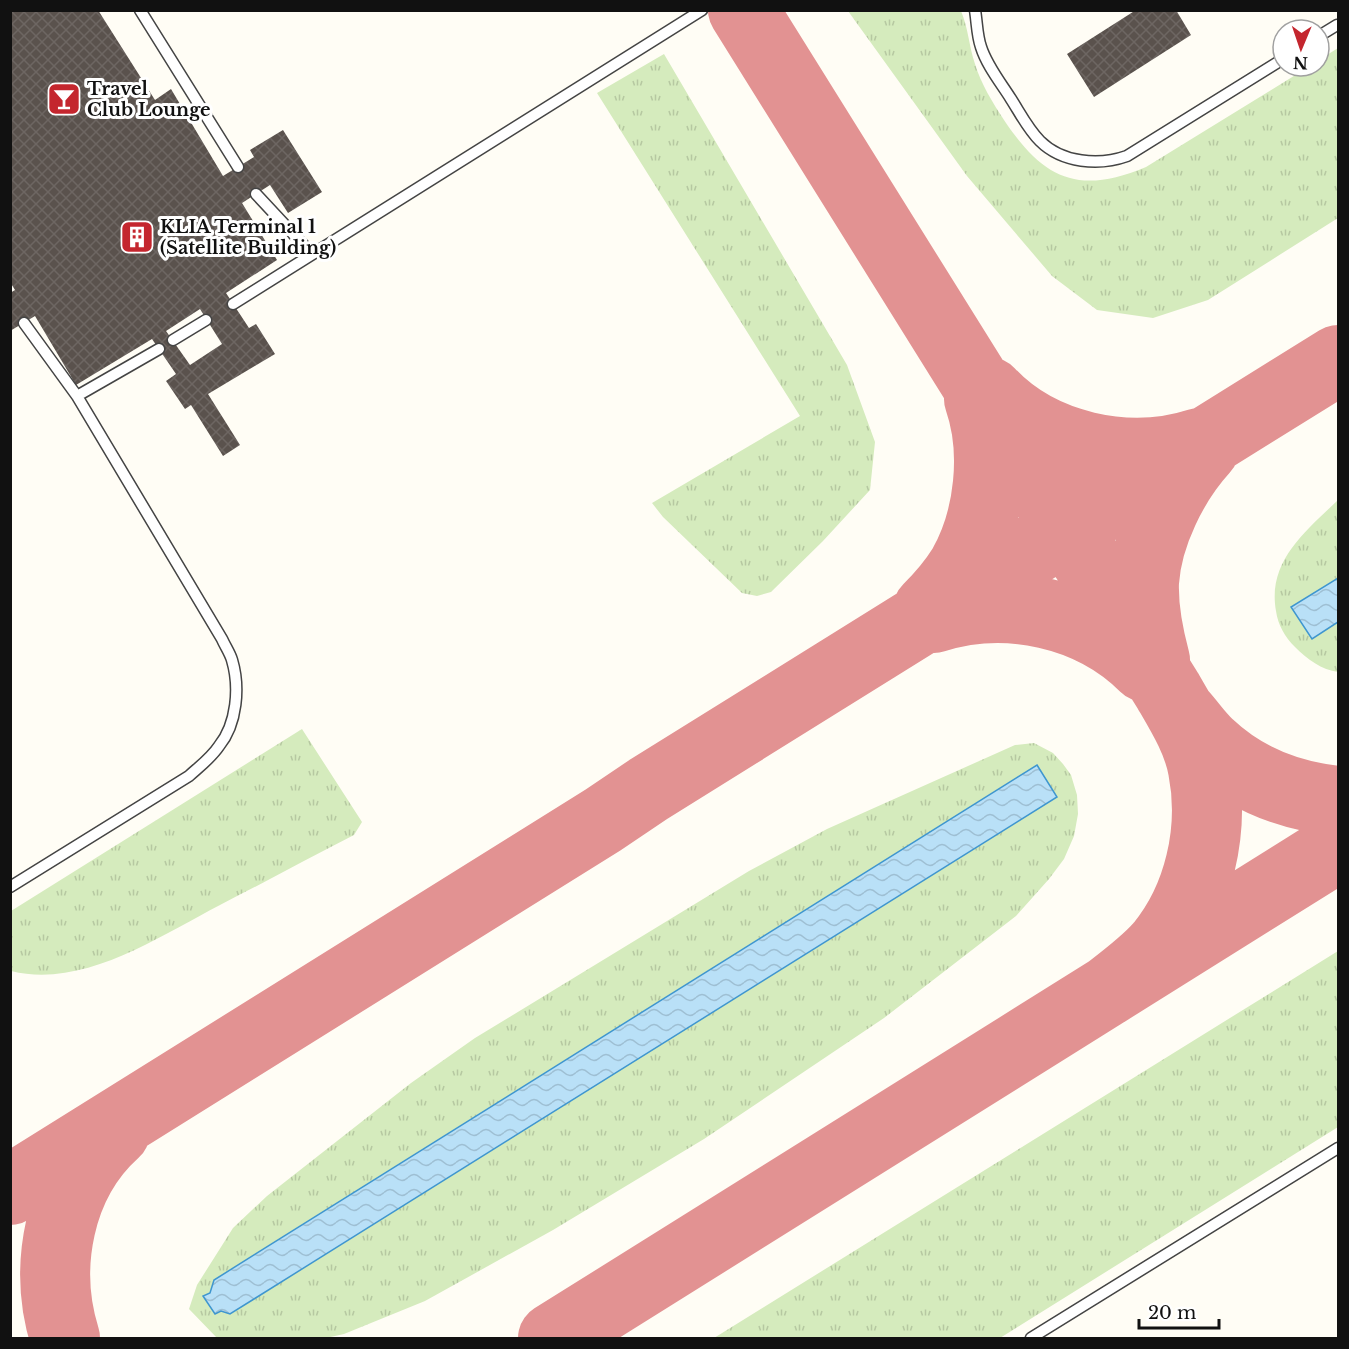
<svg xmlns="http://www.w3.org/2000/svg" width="1349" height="1349" font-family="'Libre Baskerville',serif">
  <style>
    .grass { fill: url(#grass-tufts) }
    .water { fill: url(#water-waves); stroke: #3f96cf; stroke-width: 1.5 }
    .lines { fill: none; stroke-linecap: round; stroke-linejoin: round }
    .taxiway { stroke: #e29292; stroke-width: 70 }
    .building { fill: url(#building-cross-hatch); fill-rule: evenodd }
    .service-casing { stroke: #444; stroke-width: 13 }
    .service { stroke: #fff; stroke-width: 10 }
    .labels { text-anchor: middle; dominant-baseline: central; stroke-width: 6; stroke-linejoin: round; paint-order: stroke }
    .poi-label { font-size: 18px; font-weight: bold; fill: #111; stroke: #fff; text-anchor: start }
  </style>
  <defs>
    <pattern id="grass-tufts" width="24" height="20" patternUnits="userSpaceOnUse" patternTransform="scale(1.5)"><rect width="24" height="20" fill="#d5ebbd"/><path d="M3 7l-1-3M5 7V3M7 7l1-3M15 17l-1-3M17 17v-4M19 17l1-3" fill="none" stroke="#b6c8a1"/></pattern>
    <pattern id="water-waves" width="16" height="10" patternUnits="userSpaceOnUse" patternTransform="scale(1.5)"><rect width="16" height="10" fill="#b9e0f7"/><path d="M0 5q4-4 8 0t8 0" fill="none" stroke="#9ebfd3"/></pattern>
    <pattern id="building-cross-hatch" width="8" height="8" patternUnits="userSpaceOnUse" patternTransform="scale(1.5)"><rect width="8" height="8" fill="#5a524d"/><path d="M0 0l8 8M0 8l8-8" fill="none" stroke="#6d6662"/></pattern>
  </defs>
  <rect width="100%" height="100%" fill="#fffdf5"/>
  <path class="grass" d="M848,11H961C968,27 969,46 975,64C981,84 993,103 1004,120C1044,180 1079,195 1146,167L1310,66H1319V60L1338,48V218L1208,300L1153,318L1097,310L1052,276L967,176Z
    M664,54L847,365L875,442L870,490L823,541L771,592L757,596L742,593L663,517L652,503L800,416L597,93Z
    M1338,500V578L1291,607L1312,639L1338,622V672C1322,670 1307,659 1295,647C1285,637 1278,625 1276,611C1267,561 1306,531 1338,500Z
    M302,729L362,822L354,835C309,858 265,882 220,905C158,937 83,989 11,971V911Z
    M1034,743L1053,753L1063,764L1071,775L1077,795L1078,814L1074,836L1064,859L1049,879L1016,916L884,1018L704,1139L553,1230L425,1301L344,1334L326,1338H217L189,1309L197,1285L233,1228L267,1196L411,1083L475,1038L749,871L827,829L1015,745Z
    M1338,951V1127L1000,1338H714Z"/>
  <path class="water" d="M1338,578V622L1312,639L1291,607Z
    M1037,765L1057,797L230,1314L221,1311L215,1314L203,1296L210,1293L214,1280Z"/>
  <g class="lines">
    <path class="taxiway" d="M743,10L1168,691C1182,715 1198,741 1203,769C1215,830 1199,899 1160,946C1145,963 1126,977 1108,991
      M989,392C1040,447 1128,466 1199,443
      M928,609C941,596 953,582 963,566C990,518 997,451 979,399
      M934,618C1006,595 1091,613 1145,667
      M1155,660C1148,634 1143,609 1144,582C1147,535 1173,483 1204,449
      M1182,714C1191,724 1199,736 1209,745C1245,779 1290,796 1338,801
      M10,1190L603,820L649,789L1338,360
      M65,1338C43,1268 58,1183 115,1132
      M553,1338L1338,847"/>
  </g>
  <path class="building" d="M10,10H98L155,100L171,89L223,176L254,157L250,150L283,130L322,192L288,213L270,185L242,203L277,260L226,293L249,328L256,324L275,354L208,394L240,445L223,456L191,405L185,409L166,381L176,374L152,339L76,385L35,316L10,331V293L15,290L10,282ZM200,309L222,344L190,365L166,331Z
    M1136,10H1176L1191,35L1094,97L1067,54Z"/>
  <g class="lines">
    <defs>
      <path id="service" d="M140,10L238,167
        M975,10C977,22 977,36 981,47C987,66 1001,83 1011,99C1020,113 1028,129 1040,141C1062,163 1099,166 1127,156L1283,59
        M1319,36L1337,25
        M256,194L311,253
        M233,304L702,10
        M173,340L206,320
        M77,396L159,349
        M10,887L189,776C200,766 211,758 219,746C237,724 240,687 232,660C230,653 225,646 222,639L77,396L24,323
        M1031,1338L1338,1148"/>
    </defs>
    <use href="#service" class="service-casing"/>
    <use href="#service" class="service"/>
  </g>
  <defs>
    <symbol id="bar-square" viewBox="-11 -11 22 22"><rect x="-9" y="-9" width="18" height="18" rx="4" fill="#c4262e" stroke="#fff"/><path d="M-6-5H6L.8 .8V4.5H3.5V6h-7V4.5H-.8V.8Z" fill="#fff"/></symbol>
    <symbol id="building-square" viewBox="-11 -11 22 22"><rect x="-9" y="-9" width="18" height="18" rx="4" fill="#c4262e" stroke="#fff"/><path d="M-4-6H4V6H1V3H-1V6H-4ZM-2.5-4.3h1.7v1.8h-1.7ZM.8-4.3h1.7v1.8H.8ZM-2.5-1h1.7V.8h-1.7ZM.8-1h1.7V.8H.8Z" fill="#fff"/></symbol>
  </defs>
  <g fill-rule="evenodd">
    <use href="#bar-square" x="45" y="80" width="38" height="38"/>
    <use href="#building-square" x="118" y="218" width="38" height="38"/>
  </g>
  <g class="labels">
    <g class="poi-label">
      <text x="87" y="89">Travel<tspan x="87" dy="21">Club Lounge</tspan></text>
      <text x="160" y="227">KLIA Terminal 1<tspan x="160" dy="21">(Satellite Building)</tspan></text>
    </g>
  </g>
  <rect width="1349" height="1349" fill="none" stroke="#111111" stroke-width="24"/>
  <g transform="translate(1301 48) rotate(182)"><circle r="28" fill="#ffffff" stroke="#a0a0a0" stroke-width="1.5"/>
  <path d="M0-4.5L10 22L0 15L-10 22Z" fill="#c4262e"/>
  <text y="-9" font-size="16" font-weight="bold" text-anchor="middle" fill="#111111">N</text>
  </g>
  <path d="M1139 1319v9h80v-9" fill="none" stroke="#111111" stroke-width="3"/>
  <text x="1148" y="1319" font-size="18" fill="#111111" stroke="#ffffff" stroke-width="4.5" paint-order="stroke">20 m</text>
</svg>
